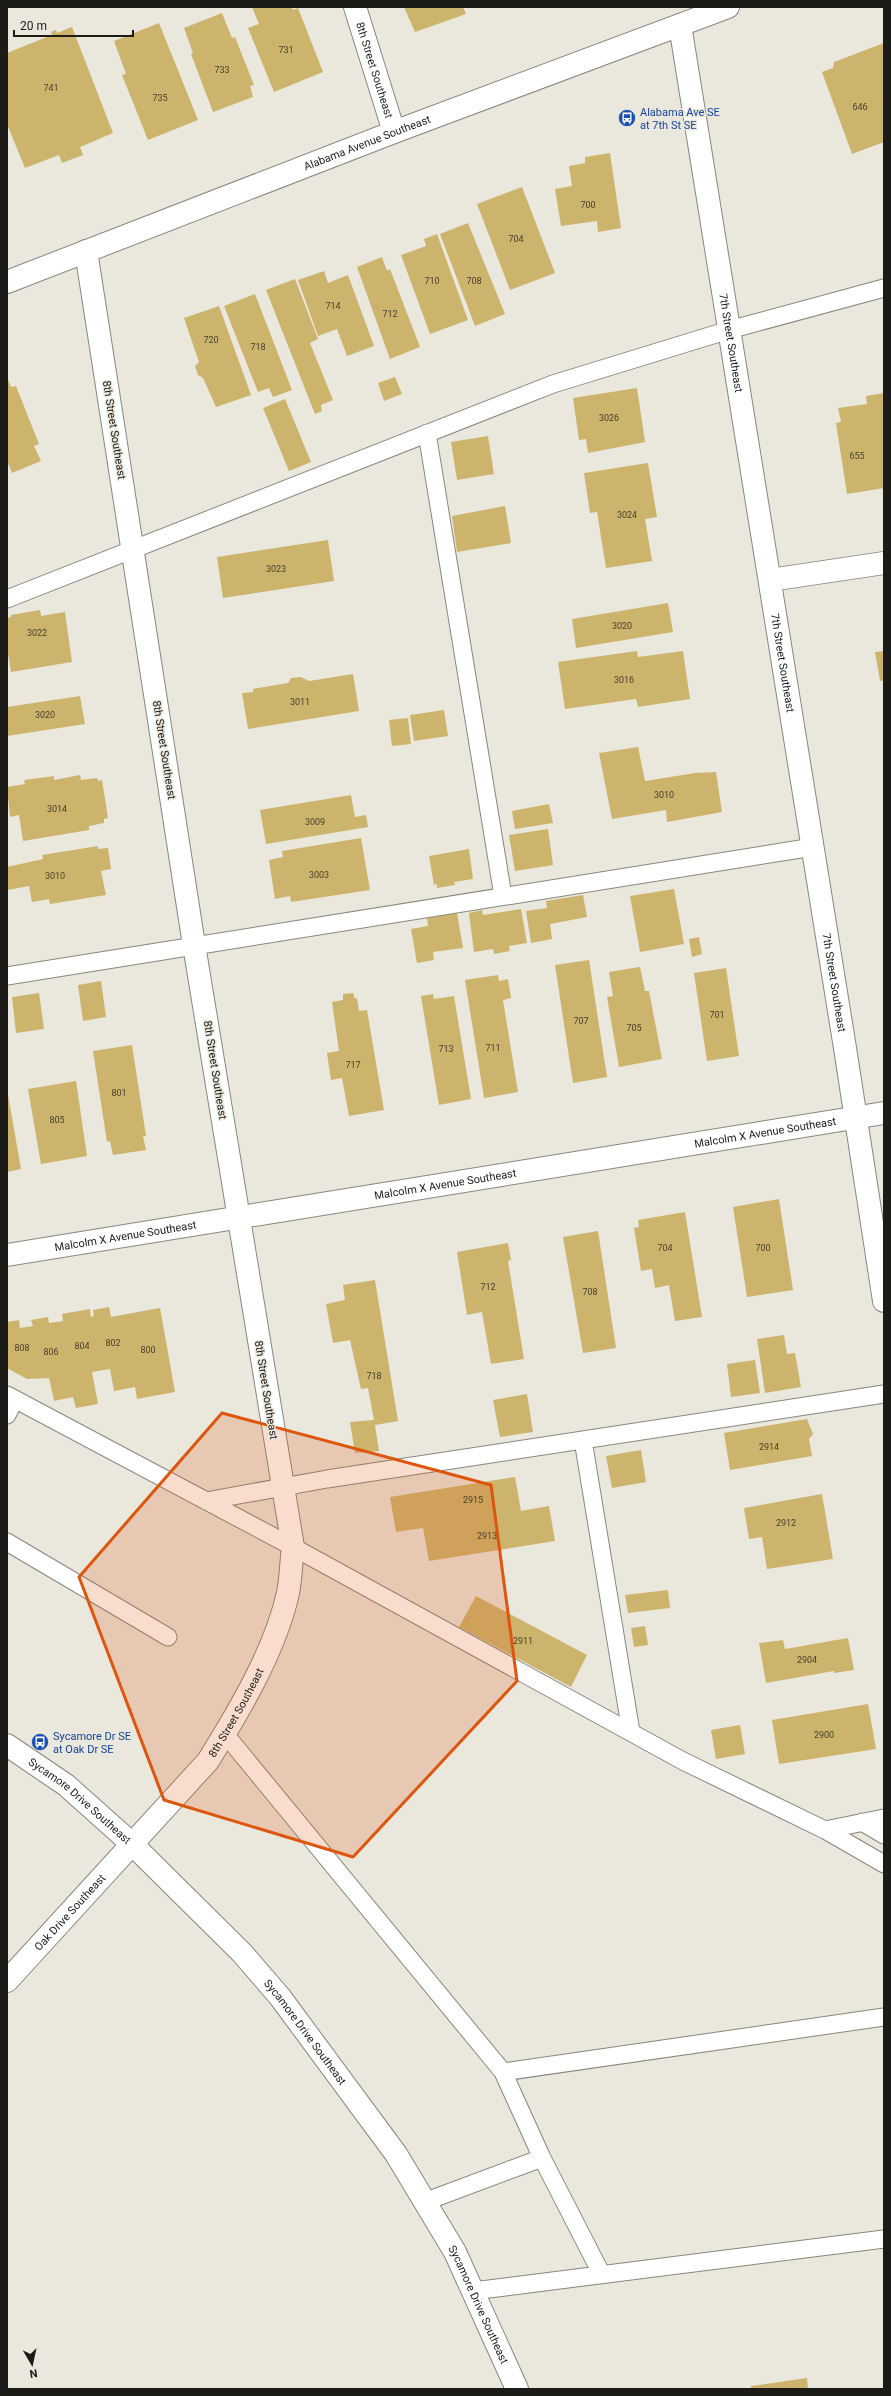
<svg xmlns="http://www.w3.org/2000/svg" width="891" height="2396" font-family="Roboto,sans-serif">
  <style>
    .building { fill: #cdb46d }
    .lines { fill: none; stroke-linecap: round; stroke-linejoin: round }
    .service-casing { stroke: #89867d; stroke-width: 19 }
    .minor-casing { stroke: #89867d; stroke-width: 24 }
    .secondary-casing { stroke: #89867d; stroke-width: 24 }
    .service { stroke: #fff; stroke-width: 17 }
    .minor { stroke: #fff; stroke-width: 22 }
    .secondary { stroke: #fff; stroke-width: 22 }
    .marked { fill: #de560d; fill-opacity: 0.2; stroke: #de560d; stroke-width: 3; stroke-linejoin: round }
    .labels { text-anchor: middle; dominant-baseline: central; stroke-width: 3; stroke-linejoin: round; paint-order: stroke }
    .number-label { font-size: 9px; fill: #48412c }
    .street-label { font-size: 11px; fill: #1c1b17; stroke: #eae7dd }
    .transit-label { font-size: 11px; fill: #164399; stroke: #eae7dd; text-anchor: start }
  </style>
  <rect width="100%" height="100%" fill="#eae7dd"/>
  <path class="building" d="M252,7H292L293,10L298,8L323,72L274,92L248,28L259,24Z
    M404,7H463L466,14L415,32Z
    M222,13L232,38L235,37L254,85L250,86L253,97L213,112L191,54L193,53L184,28Z
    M159,23L198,120L148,140L122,75L126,74L114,41Z
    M72,27L113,133L80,147L83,155L62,163L59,155L25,168L7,124V53L52,35L51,32L56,30L57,33Z
    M884,43V142L852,154L822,72L833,68L834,62Z
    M610,153L621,228L598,232L597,221L561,226L555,189L572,186L569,166L585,163V157Z
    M522,187L555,273L510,290L477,204Z
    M468,223L505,314L475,326L440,234Z
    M437,234L468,320L430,334L401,255L426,246L424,239Z
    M382,257L387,271L390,269L420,347L390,359L357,267Z
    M324,271L328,283L348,275L374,346L347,356L337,329L318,336L298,280Z
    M295,279L318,339L310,343L333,400L321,405L322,411L315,414L266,290Z
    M255,294L292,390L273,397L269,388L258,392L224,306Z
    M219,306L251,395L216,407L203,378L198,375L195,366L199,362L184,318Z
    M7,377L11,387L16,386L39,444L34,446L41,461L12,473L7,461Z
    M395,377L402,394L384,401L378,383Z
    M637,388L645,442L588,453L586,439L579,440L573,398Z
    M884,393V488L847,494L836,423L841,422L838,408L867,404L866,396Z
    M285,399L311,462L289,471L263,408Z
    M488,436L494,474L457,480L451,442Z
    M648,463L657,517L645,519L652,561L606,568L597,512L590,513L584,473Z
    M505,506L511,543L457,552L452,516Z
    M328,540L334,581L223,598L217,557Z
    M668,603L673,632L576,648L572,619Z
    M40,610L41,616L65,612L72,662L11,672L7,648V618L11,617V615Z
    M637,651L638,657L683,651L690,699L638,707L636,699L565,709L558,662Z
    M884,651V680L880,681L875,652Z
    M353,674L359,711L248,729L242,693L253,692V689L288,683L291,678L301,677L309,681Z
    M80,696L85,724L7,736V707Z
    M444,710L448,736L414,741L410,715Z
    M408,718L411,744L392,746L389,720Z
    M638,747L645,781L695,773L716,772L722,812L667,822L666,810L612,819L599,753Z
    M80,775L81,780L97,778L98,781L102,780L108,818L104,819V823L89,826V830L23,841L19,815L10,817L7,787L25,784L24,780L54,776V780Z
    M351,795L355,817L366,815L368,827L266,844L260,810Z
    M549,804L553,823L515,829L512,811Z
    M548,829L553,865L515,871L509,835Z
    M361,838L370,890L291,902L290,896L275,899L269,860L283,857L282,851Z
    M98,846V849L108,848L111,869L101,871L106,895L50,904L49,899L32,902L29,886L8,890L7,867L43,859L42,855Z
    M469,849L473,879L454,882L455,885L437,888V884L434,885L429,856Z
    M674,889L684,944L640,952L630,896Z
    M583,895L587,917L550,924L552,939L531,943L526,911L547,908L546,901Z
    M521,909L527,943L509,946L510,951L494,954L493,949L474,952L469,913L482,910L483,915Z
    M457,913L463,948L433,952L434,960L417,963L411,929L428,926L427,918Z
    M699,937L702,954L692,957L689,939Z
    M589,960L607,1077L573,1083L555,965Z
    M640,967L645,991H649L662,1059L619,1067L607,997L613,996L609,972Z
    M726,968L739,1056L707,1061L694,973Z
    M498,975L499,981L508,979L511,998L503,1000L518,1092L484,1098L465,980Z
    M101,981L106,1017L83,1021L78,985Z
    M39,993L44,1029L16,1033L12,997Z
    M353,993L355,999L357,998L359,1011L367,1010L384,1110L349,1116L342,1078L331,1080L327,1053L339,1051L332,1002L343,1000V994Z
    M433,994L434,999L454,996L471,1099L439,1105L421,996Z
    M132,1045L146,1136H143L146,1150L113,1155L110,1141L107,1142L93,1051Z
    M76,1081L87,1156L41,1164L28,1089Z
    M7,1089L21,1169L7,1172Z
    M779,1199L793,1290L747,1297L733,1207Z
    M685,1212L702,1317L675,1321L669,1285L655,1288L652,1269L641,1271L634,1228L639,1227L638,1220Z
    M598,1231L616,1348L583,1353L563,1237Z
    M508,1243L511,1260L508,1261L524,1359L491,1364L482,1312L467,1315L457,1252Z
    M375,1280L398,1421L375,1425L379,1451L355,1453L350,1422L374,1420L368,1388L361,1389L350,1340L333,1343L326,1304L345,1300L343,1285Z
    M109,1307L111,1317L160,1308L175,1392L137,1399L135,1387L114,1391L110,1369L92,1372L98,1404L76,1408L73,1397L54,1401L49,1378L27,1379L7,1368V1322L19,1320L20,1328L33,1326L31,1320L48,1317L49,1323L63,1321L62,1314L90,1309L91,1317L94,1316L93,1310Z
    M784,1335L787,1354L795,1353L801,1387L765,1393L757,1339Z
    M755,1360L760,1393L731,1397L727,1364Z
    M527,1394L533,1432L500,1437L493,1400Z
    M807,1419L813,1434L809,1439L812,1456L730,1470L724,1433Z
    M641,1450L646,1482L612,1488L606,1456Z
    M515,1477L521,1511L549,1506L555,1541L429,1561L423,1528L396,1532L390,1497Z
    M822,1494L833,1559L767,1569L762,1537L749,1539L744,1508Z
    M668,1590L670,1608L628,1613L625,1595Z
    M476,1596L587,1655L571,1687L459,1627Z
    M645,1626L648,1645L634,1647L631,1628Z
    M848,1638L854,1670L834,1673V1671L766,1683L759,1643L783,1640L785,1649Z
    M868,1704L876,1749L779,1764L772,1720Z
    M740,1725L745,1754L716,1759L711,1730Z
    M807,2378L808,2389H751V2386Z"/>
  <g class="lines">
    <defs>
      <path id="service" d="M427,433L503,896
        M7,599L553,384L729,330L884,288
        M7,976L813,847
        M7,1395L293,1547L683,1761L825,1830L884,1818
        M7,1415L15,1399
        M583,1440L631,1732
        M206,1501L327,1479L884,1394
        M7,1542L168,1637
        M225,1734L503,2072
        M862,1822L884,1835
        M825,1830L884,1864
        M424,2202L542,2158
        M601,2273L542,2158L503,2072L884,2017
        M473,2291L884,2239"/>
      <g id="minor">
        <path id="s1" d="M355,7L394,132"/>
        <path id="s2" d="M680,25L845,1048L884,1301"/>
        <path d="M770,580L884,563"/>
        <path id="s3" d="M7,1255L884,1113"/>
        <path id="s4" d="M7,1745L66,1785L132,1844L242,1953L280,1997L396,2154L455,2252L517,2389"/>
        <path id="s5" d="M7,1981L208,1761C239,1711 275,1651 288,1593C291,1578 291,1562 293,1547L194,945L86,251"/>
      </g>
      <g id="secondary">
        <path id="s6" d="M7,282L394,132L728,7"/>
      </g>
    </defs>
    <use href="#service" class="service-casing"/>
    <use href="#minor" class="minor-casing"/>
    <use href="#secondary" class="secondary-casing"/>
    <use href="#service" class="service"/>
    <use href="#minor" class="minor"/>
    <use href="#secondary" class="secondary"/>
  </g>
  <path class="marked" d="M222,1413L491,1485L517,1681L353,1857L164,1800L79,1577Z"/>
  <defs>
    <symbol id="bus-disc" viewBox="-11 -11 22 22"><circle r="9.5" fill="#1a4fb4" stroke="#eae7dd"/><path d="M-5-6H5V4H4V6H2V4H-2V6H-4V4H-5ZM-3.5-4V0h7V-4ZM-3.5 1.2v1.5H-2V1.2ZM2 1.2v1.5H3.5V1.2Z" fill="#fff"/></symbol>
  </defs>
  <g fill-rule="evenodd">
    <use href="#bus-disc" x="617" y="108" width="20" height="20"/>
    <use href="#bus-disc" x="30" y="1732" width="20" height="20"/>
  </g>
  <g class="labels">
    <g class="number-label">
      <text x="286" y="50">731</text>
      <text x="222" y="70">733</text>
      <text x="51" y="88">741</text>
      <text x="160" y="98">735</text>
      <text x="860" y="107">646</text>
      <text x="588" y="205">700</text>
      <text x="516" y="239">704</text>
      <text x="432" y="281">710</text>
      <text x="474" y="281">708</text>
      <text x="333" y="306">714</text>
      <text x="390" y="314">712</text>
      <text x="211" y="340">720</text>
      <text x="258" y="347">718</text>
      <text x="609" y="418">3026</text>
      <text x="857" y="456">655</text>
      <text x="627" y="515">3024</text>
      <text x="276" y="569">3023</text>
      <text x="622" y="626">3020</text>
      <text x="37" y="633">3022</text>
      <text x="624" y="680">3016</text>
      <text x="300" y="702">3011</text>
      <text x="45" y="715">3020</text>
      <text x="664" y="795">3010</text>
      <text x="57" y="809">3014</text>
      <text x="315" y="822">3009</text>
      <text x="319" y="875">3003</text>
      <text x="55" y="876">3010</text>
      <text x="717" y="1015">701</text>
      <text x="581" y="1021">707</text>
      <text x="634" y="1028">705</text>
      <text x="493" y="1048">711</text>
      <text x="446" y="1049">713</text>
      <text x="353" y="1065">717</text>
      <text x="119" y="1093">801</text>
      <text x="57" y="1120">805</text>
      <text x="665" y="1248">704</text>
      <text x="763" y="1248">700</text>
      <text x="488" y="1287">712</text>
      <text x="590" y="1292">708</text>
      <text x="113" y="1343">802</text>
      <text x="82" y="1346">804</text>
      <text x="22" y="1348">808</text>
      <text x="148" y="1350">800</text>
      <text x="51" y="1352">806</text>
      <text x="374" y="1376">718</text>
      <text x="769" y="1447">2914</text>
      <text x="473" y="1500">2915</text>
      <text x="786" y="1523">2912</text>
      <text x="487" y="1536">2913</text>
      <text x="523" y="1641">2911</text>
      <text x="807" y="1660">2904</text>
      <text x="824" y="1735">2900</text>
    </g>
    <g class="street-label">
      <text stroke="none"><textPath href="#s1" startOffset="66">8th Street Southeast</textPath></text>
      <text stroke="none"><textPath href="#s6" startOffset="386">Alabama Avenue Southeast</textPath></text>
      <text stroke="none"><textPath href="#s2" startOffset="322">7th Street Southeast</textPath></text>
      <text transform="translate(114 430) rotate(81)">8th Street Southeast</text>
      <text stroke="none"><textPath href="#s2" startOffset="646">7th Street Southeast</textPath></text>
      <text transform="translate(164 750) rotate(81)">8th Street Southeast</text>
      <text stroke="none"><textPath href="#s2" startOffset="970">7th Street Southeast</textPath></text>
      <text transform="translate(215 1070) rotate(81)">8th Street Southeast</text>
      <text stroke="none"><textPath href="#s3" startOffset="768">Malcolm X Avenue Southeast</textPath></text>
      <text stroke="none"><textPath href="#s3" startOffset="444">Malcolm X Avenue Southeast</textPath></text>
      <text stroke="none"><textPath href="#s3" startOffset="120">Malcolm X Avenue Southeast</textPath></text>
      <text transform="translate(266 1390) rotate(81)">8th Street Southeast</text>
      <text stroke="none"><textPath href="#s5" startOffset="354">8th Street Southeast</textPath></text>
      <text stroke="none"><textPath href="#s4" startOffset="92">Sycamore Drive Southeast</textPath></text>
      <text stroke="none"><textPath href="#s5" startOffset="93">Oak Drive Southeast</textPath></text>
      <text stroke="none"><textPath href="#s4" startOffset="416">Sycamore Drive Southeast</textPath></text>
      <text stroke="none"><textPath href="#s4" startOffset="740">Sycamore Drive Southeast</textPath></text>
    </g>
    <g class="transit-label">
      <text x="640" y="112">Alabama Ave SE<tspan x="640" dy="13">at 7th St SE</tspan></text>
      <text x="53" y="1736">Sycamore Dr SE<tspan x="53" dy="13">at Oak Dr SE</tspan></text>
    </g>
  </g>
  <rect width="891" height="2396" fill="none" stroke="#1c1b17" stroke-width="16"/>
  <g transform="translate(32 2364) rotate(171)" stroke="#eae7dd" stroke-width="3" paint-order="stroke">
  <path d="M0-3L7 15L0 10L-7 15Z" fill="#1c1b17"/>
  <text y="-6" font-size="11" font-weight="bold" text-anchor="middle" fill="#1c1b17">N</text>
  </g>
  <path d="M14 30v6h119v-6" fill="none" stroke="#1c1b17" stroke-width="2"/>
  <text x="20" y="30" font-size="12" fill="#1c1b17" stroke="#eae7dd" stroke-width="3" paint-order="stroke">20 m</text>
</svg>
